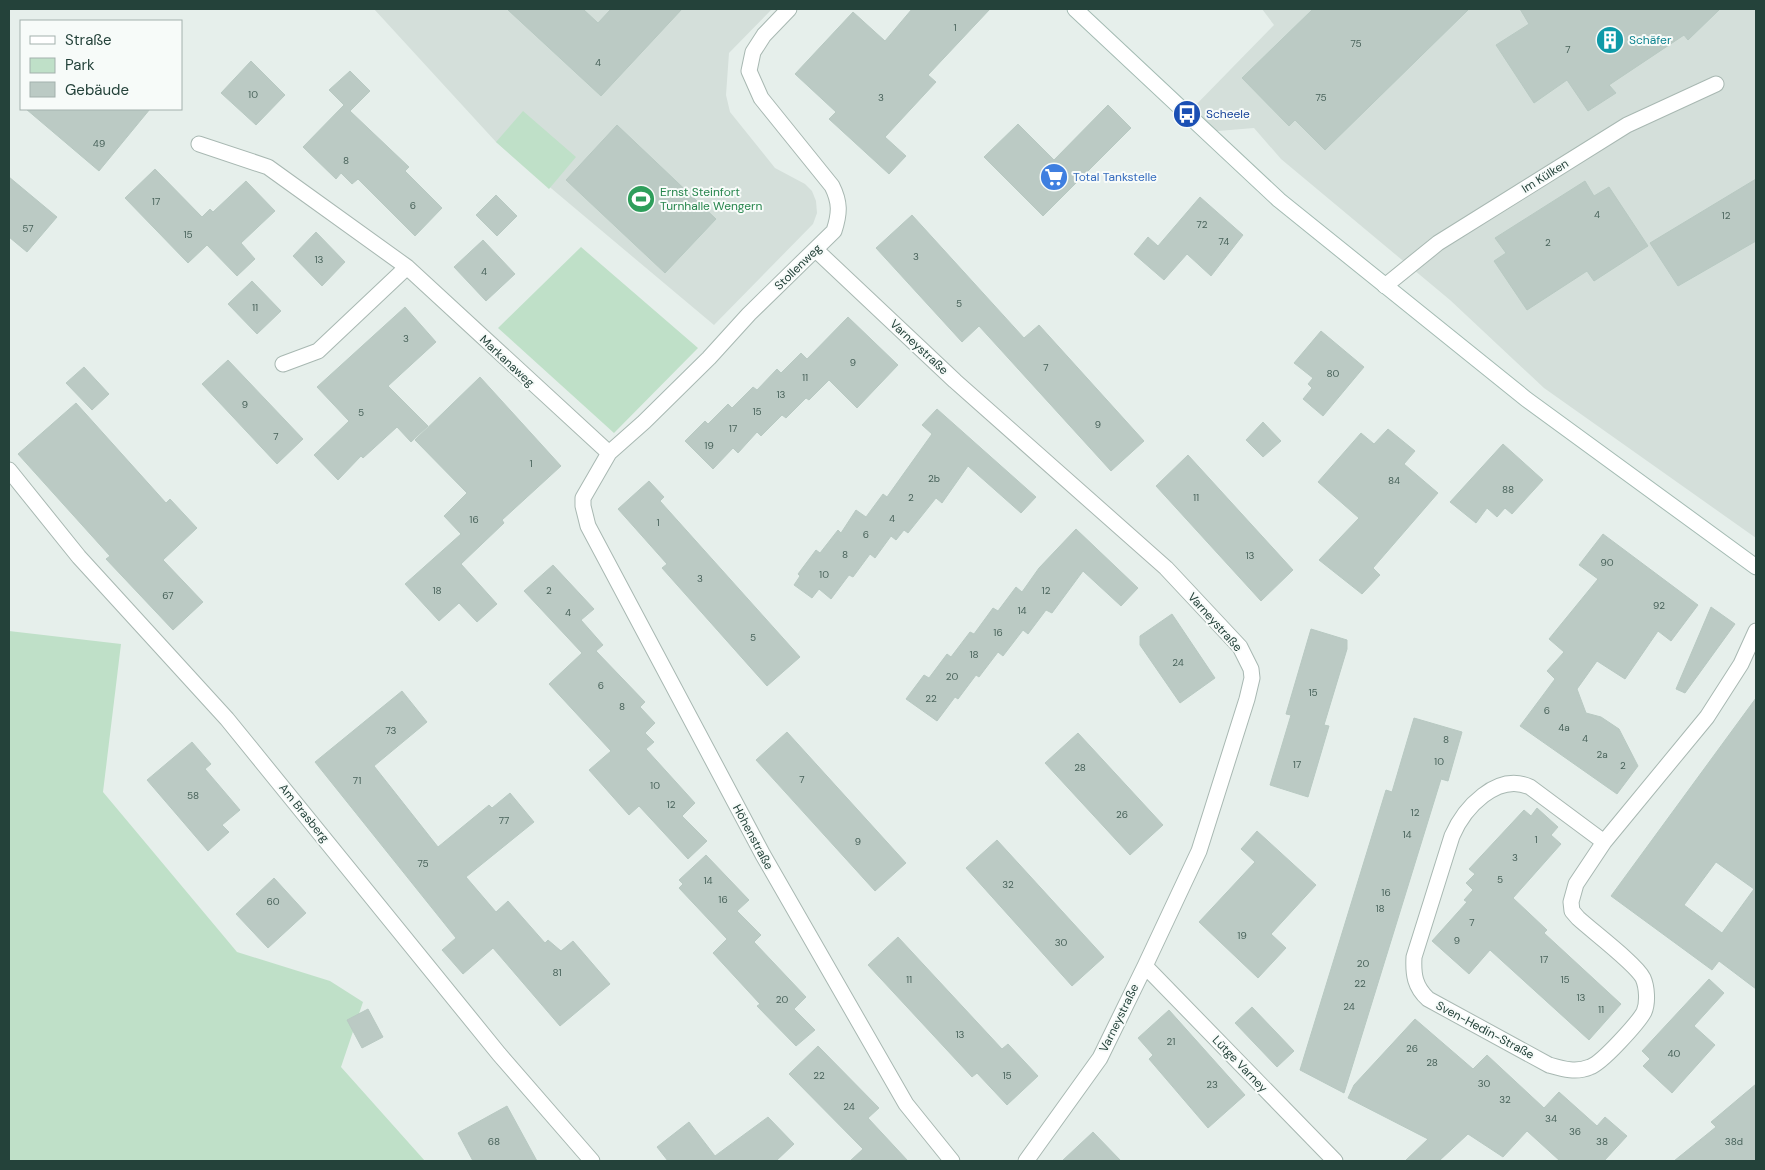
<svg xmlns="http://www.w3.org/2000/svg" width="1765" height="1170" font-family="'DM Sans',sans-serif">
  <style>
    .built { fill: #d4dfda }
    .green { fill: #bfe0c8 }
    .building { fill: #bbcac4; stroke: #b8c9c2; fill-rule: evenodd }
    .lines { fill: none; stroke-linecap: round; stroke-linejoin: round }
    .minor-casing { stroke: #a8b8b2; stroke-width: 17 }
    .secondary-casing { stroke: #a4bbb3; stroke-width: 17 }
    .minor { stroke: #fff; stroke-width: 15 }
    .secondary { stroke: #fff; stroke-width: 15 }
    .labels { text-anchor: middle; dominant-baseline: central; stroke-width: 4; stroke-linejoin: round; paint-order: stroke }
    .number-label { font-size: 10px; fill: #4a645c }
    .culture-label { font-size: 12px; fill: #0d838f; stroke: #f7fbf9; text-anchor: start }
    .transit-label { font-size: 12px; fill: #164399; stroke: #f7fbf9; text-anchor: start }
    .street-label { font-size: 12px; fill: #24423a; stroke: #f7fbf9 }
    .shop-label { font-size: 12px; fill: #366cbe; stroke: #f7fbf9; text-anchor: start }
    .leisure-label { font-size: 12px; fill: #27864d; stroke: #f7fbf9; text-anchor: start }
  </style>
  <rect width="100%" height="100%" fill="#e6efeb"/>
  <path class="built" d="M374,9H772L729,53L726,95L730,112L775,168L805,184L812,191L816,201L817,213L813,224L714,325L496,142Z
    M1262,9H1756V538L1544,388L1450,300L1281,159L1254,128L1206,132L1187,114L1274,25Z"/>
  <path class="green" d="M523,111L576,157L549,189L496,142Z
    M581,247L698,348L614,433L498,328Z
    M9,631L121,644L103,792L237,952L330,981L363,1002L341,1067L425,1161H9Z"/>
  <path class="building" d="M507,9H583L598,23L611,9H682L601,96Z
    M912,9H990L928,75L936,82L885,137L906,156L889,174L829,119L836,112L795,74L853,12L885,41Z
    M1313,9H1469L1325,150L1295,120L1289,126L1242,78Z
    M1520,9H1720L1688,40L1684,35L1609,85L1616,93L1588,111L1567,80L1534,103L1496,45L1529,24Z
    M251,61L285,95L256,125L221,93Z
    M350,71L370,91L350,111L409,167L405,171L442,208L415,236L358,179L352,184L341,173L336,179L303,147L344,105L329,90Z
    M1108,105L1131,128L1043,216L984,157L1018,124L1054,160Z
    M26,109H150L99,171Z
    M617,125L716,219L665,273L566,180Z
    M155,169L202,217L210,209L213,212L246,181L275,211L241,243L255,259L237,276L207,245L188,263L125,198Z
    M9,177L57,217L27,252L9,237Z
    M1756,179V241L1678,286L1650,243Z
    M1585,181L1594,196L1609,187L1648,246L1594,281L1587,271L1527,310L1494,261L1506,253L1495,238Z
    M496,195L517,216L497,236L476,215Z
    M1200,197L1243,235L1211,276L1187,254L1164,280L1134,254L1148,237L1158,246Z
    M912,215L1024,338L1039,325L1144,441L1111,471L979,326L962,342L876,248Z
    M316,232L345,262L322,286L293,256Z
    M483,240L515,274L486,301L454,267Z
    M252,281L281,311L257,334L228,304Z
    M405,307L436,342L388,386L428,426L411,442L397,427L363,458L361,456L338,480L314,455L349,421L317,387Z
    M848,317L898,365L857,408L829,380L809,400L806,398L786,418L782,415L761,436L757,432L738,453L733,448L713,469L685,441L705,421L708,424L728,404L732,408L753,387L757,390L777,369L781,373L801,353L807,359Z
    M1321,331L1364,367L1323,416L1303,399L1312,388L1308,384L1313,378L1294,363Z
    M228,360L303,439L277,464L202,384Z
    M84,367L109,394L92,410L66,383Z
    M480,377L561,466L502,520L504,523L461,564L497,604L477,622L459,603L439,621L405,584L461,534L444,516L467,493L415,440Z
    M76,403L166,503L170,499L197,528L163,560L203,602L173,630L106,559L110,556L18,454Z
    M937,409L1036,497L1021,513L968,466L942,503L936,498L908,533L904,530L896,540L891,536L875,558L870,554L853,577L849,575L831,599L819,589L812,598L794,585L800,576L798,574L816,550L820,553L838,530L841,533L856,510L866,517L883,494L887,497L932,434L922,425Z
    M1263,422L1281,441L1263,457L1246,440Z
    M1388,429L1415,451L1404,464L1438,493L1373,568L1380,575L1362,594L1319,560L1359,518L1318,482L1361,433L1374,444Z
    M1503,444L1543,480L1512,514L1505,508L1497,517L1487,508L1476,523L1450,502Z
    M1188,455L1293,570L1261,601L1156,486Z
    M649,481L664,497L660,501L800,657L767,686L662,568L667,564L618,509Z
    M1076,529L1138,588L1121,606L1083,571L1052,613L1046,610L1028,634L1023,630L1003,656L998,652L979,677L976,675L958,699L955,697L937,721L906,699L924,675L929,678L947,654L951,657L970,632L974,634L993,608L998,611L1016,587L1022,592L1039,568Z
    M1603,534L1698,605L1671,641L1658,631L1625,679L1597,661L1577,689L1586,713L1601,717L1619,729L1638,766L1617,794L1520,726L1555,679L1547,671L1564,652L1549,639L1598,579L1579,565Z
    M553,565L594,609L581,620L603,645L596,651L645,702L640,707L655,723L645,733L654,742L646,749L695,803L682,816L707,841L688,859L639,806L629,815L589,770L611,751L549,684L582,653L524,591Z
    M1711,607L1735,624L1685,693L1676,689Z
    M1172,614L1215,678L1180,703L1140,645V636Z
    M1311,629L1347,640V649L1324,725L1329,726L1308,797L1270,785L1291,715L1286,714Z
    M402,691L427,722L374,766L438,847L489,805L492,808L510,793L534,822L466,877L496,912L508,901L545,943L548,940L561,951L573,941L610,984L560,1026L493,948L463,974L442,950L456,938L315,762Z
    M1756,698V989L1719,961L1712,970L1611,896ZM1716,862L1754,889L1722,933L1684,905Z
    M1414,718L1462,732L1448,781L1441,779L1344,1093L1300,1070L1386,790L1392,792Z
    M787,732L906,863L875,891L756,760Z
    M1078,733L1163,825L1130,855L1045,763Z
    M192,742L211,764L205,769L240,810L222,825L229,832L208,851L147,780Z
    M1537,808L1558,827L1551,835L1561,844L1513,898L1547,930L1544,933L1621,1004L1589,1040L1490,950L1469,974L1432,941L1467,902L1464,900L1473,890L1466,883L1475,874L1469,869L1524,810L1531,816Z
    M1257,831L1316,885L1271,934L1286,948L1258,978L1199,922L1255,862L1241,849Z
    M997,840L1104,957L1072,986L966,868Z
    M706,855L749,900L737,911L761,935L754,942L806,997L794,1009L815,1030L796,1046L757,1006L760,1004L713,953L727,939L679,888L683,884L679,880Z
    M274,878L306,913L268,948L236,914Z
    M898,937L1002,1049L1008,1044L1038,1076L1007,1105L977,1073L972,1077L868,965Z
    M1709,979L1724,993L1694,1026L1715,1045L1672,1093L1643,1066L1650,1059L1642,1051Z
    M1252,1007L1294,1051L1277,1067L1235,1023Z
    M368,1009L383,1037L362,1048L347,1020Z
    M1169,1010L1245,1095L1208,1128L1149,1059L1153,1055L1138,1038Z
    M1415,1019L1473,1069L1487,1055L1544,1108L1559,1092L1597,1126L1605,1117L1627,1136L1604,1161H1560L1527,1131L1503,1157L1468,1134L1439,1161H1405L1428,1139L1348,1098L1354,1085Z
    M818,1046L879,1108L868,1118L908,1161H850L863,1149L789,1074Z
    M1756,1084V1161H1674L1716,1127L1711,1122Z
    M507,1106L537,1161H473L458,1133Z
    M768,1117L794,1144L776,1161H668L657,1147L689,1122L715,1156Z
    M1093,1132L1121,1161H1062Z"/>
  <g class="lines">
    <defs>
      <path id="minor" d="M789,9L764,35L753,52L749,71L761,98L832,186C840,202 840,213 834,231L749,314L709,358L644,422L609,453L583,498V506L588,526L763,855L906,1104L952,1161
        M199,144L268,167L407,267L609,453
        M816,250L955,381L1166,568L1240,647L1251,669L1252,678L1247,699L1199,851L1145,966L1100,1058L1026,1161
        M1385,286L1438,243L1627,125L1716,84
        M283,364L318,351L407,267
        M9,470L79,557L227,719L499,1054L592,1161
        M1604,842L1530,787C1497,772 1464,808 1452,836L1414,957C1413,975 1415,987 1428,999L1549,1065C1563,1069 1576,1073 1590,1067C1602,1063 1638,1023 1644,1012C1648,1003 1647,987 1643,978C1636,964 1592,931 1578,918L1572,911L1571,902L1576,884L1604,842L1707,717L1741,664L1756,631
        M1145,966L1335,1161"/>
      <path id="secondary" d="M1075,9L1279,200L1526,399L1756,567"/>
    </defs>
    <use href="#minor" class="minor-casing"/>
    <use href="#secondary" class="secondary-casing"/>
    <use href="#minor" class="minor"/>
    <use href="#secondary" class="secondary"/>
  </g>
  <defs>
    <symbol id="building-disc" viewBox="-11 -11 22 22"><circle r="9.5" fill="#0f9aa8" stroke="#f7fbf9"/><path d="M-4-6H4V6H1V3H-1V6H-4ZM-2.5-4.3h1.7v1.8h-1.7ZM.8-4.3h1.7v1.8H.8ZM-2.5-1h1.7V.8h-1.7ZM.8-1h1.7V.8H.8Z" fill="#fff"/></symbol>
    <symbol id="bus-disc" viewBox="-11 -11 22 22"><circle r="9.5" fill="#1a4fb4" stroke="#f7fbf9"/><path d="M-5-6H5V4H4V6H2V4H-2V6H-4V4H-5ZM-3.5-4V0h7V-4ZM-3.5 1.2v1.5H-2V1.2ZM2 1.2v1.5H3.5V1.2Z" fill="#fff"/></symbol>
    <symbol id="supermarket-disc" viewBox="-11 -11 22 22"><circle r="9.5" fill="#3f7fe0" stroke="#f7fbf9"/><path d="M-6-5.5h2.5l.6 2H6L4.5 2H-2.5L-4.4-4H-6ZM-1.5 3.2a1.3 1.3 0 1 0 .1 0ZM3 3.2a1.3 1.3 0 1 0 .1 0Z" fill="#fff"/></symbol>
    <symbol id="stadium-disc" viewBox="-11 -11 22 22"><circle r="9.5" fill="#2e9e5b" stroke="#f7fbf9"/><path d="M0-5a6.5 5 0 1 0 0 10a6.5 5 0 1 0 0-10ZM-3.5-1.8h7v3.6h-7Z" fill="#fff"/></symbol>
  </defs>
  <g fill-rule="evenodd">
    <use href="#building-disc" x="1594" y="24" width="32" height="32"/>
    <use href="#bus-disc" x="1171" y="98" width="32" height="32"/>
    <use href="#supermarket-disc" x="1038" y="161" width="32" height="32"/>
    <use href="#stadium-disc" x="625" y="183" width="32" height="32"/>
  </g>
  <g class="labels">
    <g class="number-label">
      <text x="955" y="27">1</text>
      <text x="1356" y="43">75</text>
      <text x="1568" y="49">7</text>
      <text x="598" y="62">4</text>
      <text x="253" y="94">10</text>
      <text x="881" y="97">3</text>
      <text x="1321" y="97">75</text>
      <text x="99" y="143">49</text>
      <text x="346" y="160">8</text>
      <text x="156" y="201">17</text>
      <text x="413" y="205">6</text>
      <text x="1597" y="214">4</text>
      <text x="1726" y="215">12</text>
      <text x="1202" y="224">72</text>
      <text x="28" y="228">57</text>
      <text x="188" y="234">15</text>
      <text x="1224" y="241">74</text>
      <text x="1548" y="242">2</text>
      <text x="916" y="256">3</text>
      <text x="319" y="259">13</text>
      <text x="484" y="271">4</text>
      <text x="959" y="303">5</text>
      <text x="255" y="307">11</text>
      <text x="406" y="338">3</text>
      <text x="853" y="362">9</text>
      <text x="1046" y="367">7</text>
      <text x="1333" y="373">80</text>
      <text x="805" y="377">11</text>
      <text x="781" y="394">13</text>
      <text x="245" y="404">9</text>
      <text x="757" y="411">15</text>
      <text x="361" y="412">5</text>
      <text x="1098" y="424">9</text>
      <text x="733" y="428">17</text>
      <text x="276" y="436">7</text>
      <text x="709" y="445">19</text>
      <text x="531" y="463">1</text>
      <text x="934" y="478">2b</text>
      <text x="1394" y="480">84</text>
      <text x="1508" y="489">88</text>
      <text x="911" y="497">2</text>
      <text x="1196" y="497">11</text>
      <text x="892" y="518">4</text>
      <text x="474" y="519">16</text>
      <text x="658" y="522">1</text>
      <text x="866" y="534">6</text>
      <text x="845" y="554">8</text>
      <text x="1250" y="555">13</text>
      <text x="1607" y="562">90</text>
      <text x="824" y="574">10</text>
      <text x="700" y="578">3</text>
      <text x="437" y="590">18</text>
      <text x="549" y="590">2</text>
      <text x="1046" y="590">12</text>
      <text x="168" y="595">67</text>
      <text x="1659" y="605">92</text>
      <text x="1022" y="610">14</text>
      <text x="568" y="612">4</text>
      <text x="998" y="632">16</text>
      <text x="753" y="637">5</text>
      <text x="974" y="654">18</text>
      <text x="1178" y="662">24</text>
      <text x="952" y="676">20</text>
      <text x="601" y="685">6</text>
      <text x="1313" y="692">15</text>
      <text x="931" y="698">22</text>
      <text x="622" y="706">8</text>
      <text x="1547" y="710">6</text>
      <text x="1564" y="727">4a</text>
      <text x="391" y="730">73</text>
      <text x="1585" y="738">4</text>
      <text x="1446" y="739">8</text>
      <text x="1602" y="754">2a</text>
      <text x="1439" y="761">10</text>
      <text x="1297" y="764">17</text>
      <text x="1623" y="765">2</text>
      <text x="1080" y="767">28</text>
      <text x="802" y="779">7</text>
      <text x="357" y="780">71</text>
      <text x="655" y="785">10</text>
      <text x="193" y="795">58</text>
      <text x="671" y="804">12</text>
      <text x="1415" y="812">12</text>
      <text x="1122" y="814">26</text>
      <text x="504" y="820">77</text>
      <text x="1407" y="834">14</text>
      <text x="1536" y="839">1</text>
      <text x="858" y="841">9</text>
      <text x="1515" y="857">3</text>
      <text x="423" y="863">75</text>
      <text x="1500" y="879">5</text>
      <text x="708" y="880">14</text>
      <text x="1008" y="884">32</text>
      <text x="1386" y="892">16</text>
      <text x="723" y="899">16</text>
      <text x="273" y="901">60</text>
      <text x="1380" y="908">18</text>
      <text x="1472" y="922">7</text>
      <text x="1242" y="935">19</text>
      <text x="1457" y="940">9</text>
      <text x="1061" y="942">30</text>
      <text x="1544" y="959">17</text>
      <text x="1363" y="963">20</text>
      <text x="557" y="972">81</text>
      <text x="909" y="979">11</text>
      <text x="1565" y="979">15</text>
      <text x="1360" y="983">22</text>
      <text x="1581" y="997">13</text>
      <text x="782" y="999">20</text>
      <text x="1349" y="1006">24</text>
      <text x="1601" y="1009">11</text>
      <text x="960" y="1034">13</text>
      <text x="1171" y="1041">21</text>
      <text x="1412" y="1048">26</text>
      <text x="1674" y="1053">40</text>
      <text x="1432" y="1062">28</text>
      <text x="819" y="1075">22</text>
      <text x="1007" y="1075">15</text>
      <text x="1484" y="1083">30</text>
      <text x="1212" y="1084">23</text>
      <text x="1505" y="1099">32</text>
      <text x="849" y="1106">24</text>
      <text x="1551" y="1118">34</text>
      <text x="1575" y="1131">36</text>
      <text x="494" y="1141">68</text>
      <text x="1602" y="1141">38</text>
      <text x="1734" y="1141">38d</text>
    </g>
    <g class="culture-label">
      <text x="1629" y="40">Schäfer</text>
    </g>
    <g class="transit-label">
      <text x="1206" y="114">Scheele</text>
    </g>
    <g class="street-label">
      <text transform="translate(1545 176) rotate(-32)">Im Külken</text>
      <text transform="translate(798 267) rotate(-44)">Stollenweg</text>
      <text transform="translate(919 347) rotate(43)">Varneystraße</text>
      <text transform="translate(507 361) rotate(43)">Markanaweg</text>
      <text transform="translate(1215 622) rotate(48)">Varneystraße</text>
      <text transform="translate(304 813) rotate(51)">Am Brasberg</text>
      <text transform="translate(753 837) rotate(62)">Höhenstraße</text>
      <text transform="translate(1119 1018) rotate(-64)">Varneystraße</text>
      <text transform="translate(1485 1030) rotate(28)">Sven-Hedin-Straße</text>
      <text transform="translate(1240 1064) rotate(46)">Lütge Varney</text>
    </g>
    <g class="shop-label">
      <text x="1073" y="177">Total Tankstelle</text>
    </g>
    <g class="leisure-label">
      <text x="660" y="192">Ernst Steinfort<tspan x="660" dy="14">Turnhalle Wengern</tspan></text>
    </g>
  </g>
  <rect width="1765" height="1170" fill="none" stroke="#24423a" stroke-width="20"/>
  <rect x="20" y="20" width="162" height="90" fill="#f7fbf9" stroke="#a3b1ad"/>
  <rect x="30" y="36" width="25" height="8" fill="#ffffff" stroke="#a3b1ad"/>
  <text x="65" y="45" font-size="15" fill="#24423a">Straße</text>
  <rect x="30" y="58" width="25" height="15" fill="#bfe0c8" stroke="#a3b1ad"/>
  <text x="65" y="70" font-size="15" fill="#24423a">Park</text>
  <rect x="30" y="82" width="25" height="15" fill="#bbcac4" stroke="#a3b1ad"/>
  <text x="65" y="95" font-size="15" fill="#24423a">Gebäude</text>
</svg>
